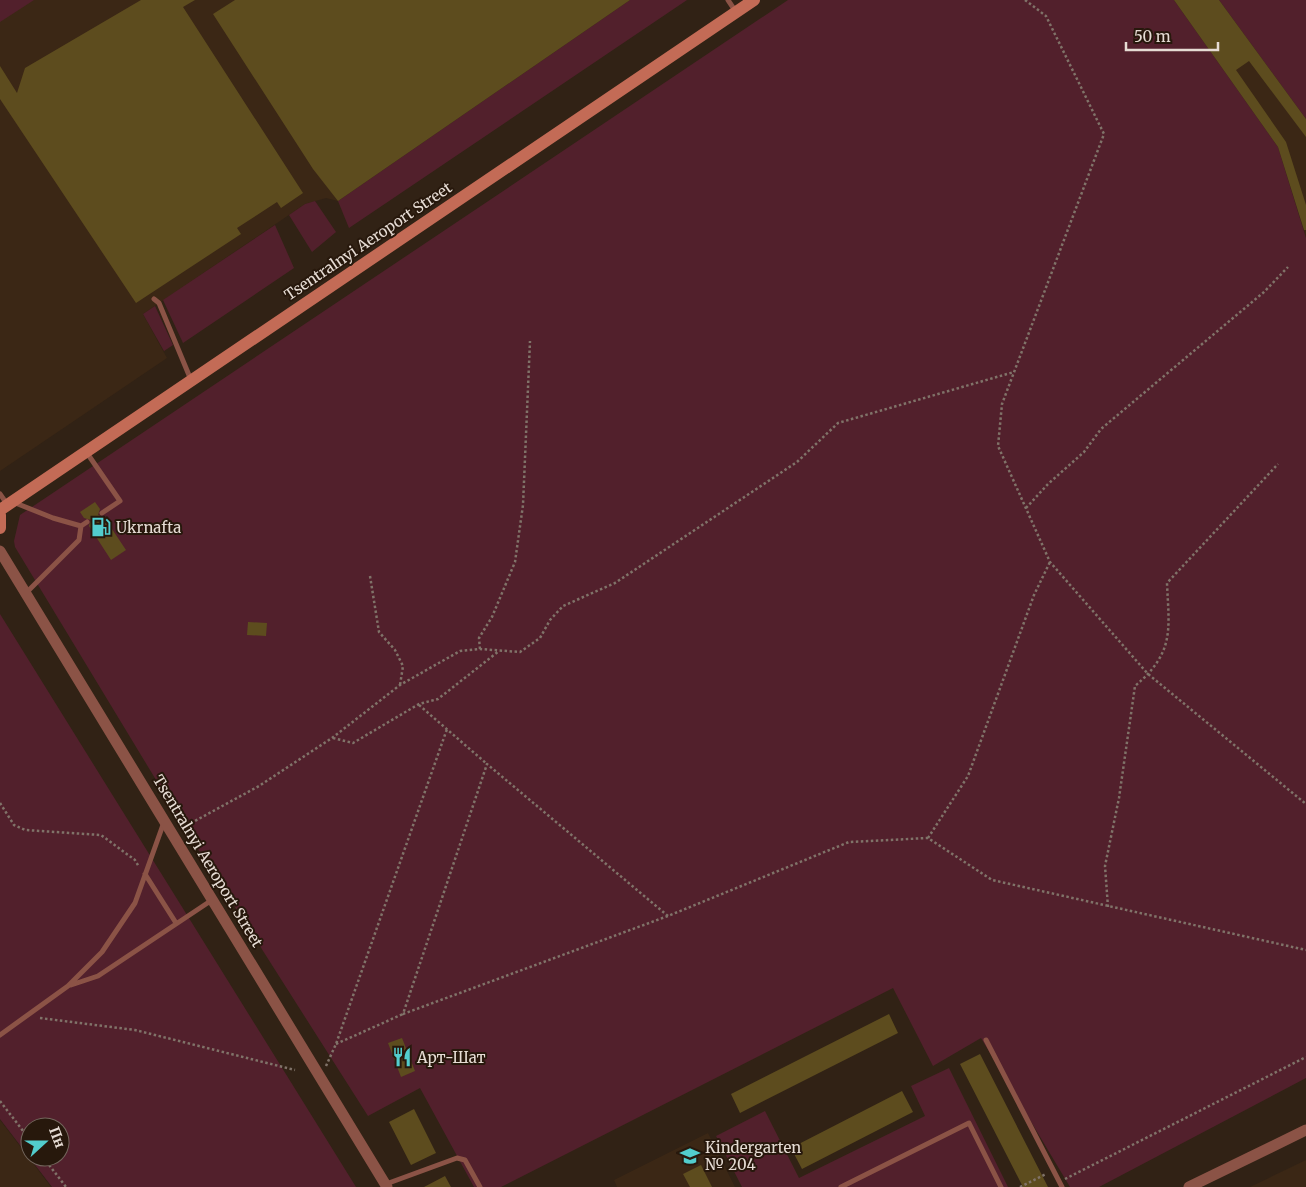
<svg xmlns="http://www.w3.org/2000/svg" width="1306" height="1187" font-family="Merriweather,serif">
  <style>
    .built { fill: #3b2715 }
    .green { fill: #52202c; fill-rule: evenodd }
    .building { fill: #5d4c1e }
    .lines { fill: none; stroke-linecap: round; stroke-linejoin: round }
    .path { stroke: #807369; stroke-width: 2.5; stroke-dasharray: 2.5 2.5; stroke-linecap: butt }
    .service { stroke: #8b5346; stroke-width: 5 }
    .tertiary { stroke: #8b5346; stroke-width: 11 }
    .secondary { stroke: #c36b56; stroke-width: 12 }
    .labels { text-anchor: middle; dominant-baseline: central; stroke-width: 4; stroke-linejoin: round; paint-order: stroke }
    .street-label { font-size: 15px; fill: #e6dcd4; stroke: #27180c }
    .poi-label { font-size: 15px; fill: #e6dcd4; stroke: #27180c; text-anchor: start }
  </style>
  <rect width="100%" height="100%" fill="#312215"/>
  <path class="built" d="M0,0H630L338,201L326,198L305,204L143,314L167,358L0,471Z
    M1174,0H1219L1306,119V238L1278,147Z
    M0,1120L51,1187H0Z
    M708,1133L735,1187H617L614,1180Z
    M1306,1160V1187H1250Z"/>
  <path class="green" d="M0,0H34L0,22Z
    M630,0H687L349,228L338,201Z
    M788,0H1174L1278,147L1306,238V1078L1099,1187H1070L981,1038L933,1066L893,988L501,1187H474L420,1088L368,1116L193,841L15,547L14,541L20,515Z
    M1219,0H1306V119Z
    M315,201L336,232L312,252L289,215L305,204Z
    M275,225L294,268L183,343L163,300Z
    M155,306L173,345L164,351L143,314Z
    M0,614L356,1187H52L0,1119ZM30,1127H60V1157H30Z
    M949,1068L1008,1187H742L716,1136L765,1111L799,1178L925,1116L911,1086Z"/>
  <path class="building" d="M141,0H195L183,7L303,193L281,208L277,202L237,228L241,234L136,303L0,99V66L17,93L25,68Z
    M235,0H630L338,201L313,169L213,14Z
    M1174,0H1219L1306,119V137L1249,61L1236,70L1286,142L1306,205V230H1304L1278,147Z
    M95,502L100,509L98,515L104,517L126,550L111,560L89,526L91,520L84,518L80,512Z
    M248,622L267,623L266,636L247,635Z
    M889,1014L898,1033L740,1113L731,1094Z
    M402,1038L415,1071L401,1077L388,1043Z
    M980,1054L1048,1187H1023L960,1064Z
    M902,1091L913,1112L802,1169L791,1148Z
    M414,1109L436,1153L411,1165L389,1122Z
    M701,1165L712,1187H690L683,1174Z
    M445,1176L451,1187H424Z"/>
  <g class="lines">
    <path class="path" d="M1025,0L1046,16L1104,134L1002,404L998,446L1050,562L1148,674L1306,804
      M1026,508L1048,484L1084,452L1101,429L1264,292L1288,267
      M370,576L379,632L395,650L403,666L400,685
      M480,649L479,638L492,617L515,562L523,505L530,341
      M419,705L487,764
      M333,738L353,743L419,704L438,699L499,651
      M0,803L14,825L25,830L101,835L135,860L139,867
      M182,828L259,786L332,738L400,685L460,651L480,649L520,652L540,638L550,620L563,606L615,583L797,462L838,423L1014,372
      M928,838L968,776L1034,595L1050,562
      M1108,907L1105,866L1119,798L1135,686C1175,652 1169,630 1167,583L1278,464
      M668,916L487,764L403,1014L668,916L849,842L928,838L992,880L1306,950
      M40,1018L135,1030L295,1070
      M336,1044L403,1014
      M326,1066L336,1044L447,729
      M0,1101L30,1140
      M43,1157L66,1187
      M1065,1179L1306,1057
      M1020,1187L1046,1174"/>
    <path class="service" d="M728,0L736,12
      M154,299L159,303L191,380
      M87,453L120,501L102,513
      M0,494L7,504
      M13,502L53,518L81,526
      M26,593L79,540L81,526L87,522
      M145,874L176,923
      M71,985L98,976L212,900
      M0,1035L68,986L102,952L135,903L164,822
      M986,1040L1062,1187
      M386,1184L457,1158L465,1160L480,1187
      M841,1187L969,1123L1001,1187"/>
    <path class="tertiary" d="M0,551L387,1187
      M1189,1187L1306,1130"/>
    <path class="secondary" d="M0,510L754,0
      M0,515V528"/>
  </g>
  <defs>
    <symbol id="fuel-bare" viewBox="-9 -9 18 18"><path d="M-5.5-6h7V0h2V4h1.3V-2.5L3-4.5l.8-.8L6-3V5H2.5V1h-1V6h-7ZM-4.2-4.7v3.2H.2V-4.7Z" fill="#52cdcd" stroke="#27180c" stroke-width="2.5" paint-order="stroke"/></symbol>
    <symbol id="restaurant-bare" viewBox="-9 -9 18 18"><path d="M-5-6h1v4h1v-4h1v4h1v-4h1v5L-1.5 .5V6h-2V.5L-5-1ZM5-6V6H3V1.5H1.5Q1.5-4 5-6Z" fill="#52cdcd" stroke="#27180c" stroke-width="2.5" paint-order="stroke"/></symbol>
    <symbol id="school-bare" viewBox="-9 -9 18 18"><path d="M0-5L7-2L0 1L-7-2ZM-4 1L0 2.5L4 1V4Q0 6-4 4Z" fill="#52cdcd" stroke="#27180c" stroke-width="2.5" paint-order="stroke"/></symbol>
  </defs>
  <g fill-rule="evenodd">
    <use href="#fuel-bare" x="87" y="513" width="28" height="28"/>
    <use href="#restaurant-bare" x="388" y="1043" width="28" height="28"/>
    <use href="#school-bare" x="676" y="1142" width="28" height="28"/>
  </g>
  <g class="labels">
    <g class="street-label">
      <text transform="translate(368 241) rotate(-34)">Tsentralnyi Aeroport Street</text>
      <text transform="translate(208 861) rotate(59)">Tsentralnyi Aeroport Street</text>
    </g>
    <g class="poi-label">
      <text x="116" y="527">Ukrnafta</text>
      <text x="417" y="1057">Арт-Шат</text>
      <text x="705" y="1147">Kindergarten<tspan x="705" dy="17">№ 204</tspan></text>
    </g>
  </g>
  <g transform="translate(45 1142) rotate(69)"><circle r="24" fill="#27180c" stroke="#73665c"/>
  <path d="M0-4L9 19L0 12L-9 19Z" fill="#52cdcd"/>
  <text y="-8" font-size="14" font-weight="bold" text-anchor="middle" fill="#e6dcd4">Пн</text>
  </g>
  <path d="M1126 42v8h92v-8" fill="none" stroke="#e6dcd4" stroke-width="2.5"/>
  <text x="1134" y="42" font-size="15" fill="#e6dcd4" stroke="#27180c" stroke-width="4" paint-order="stroke">50 m</text>
</svg>
